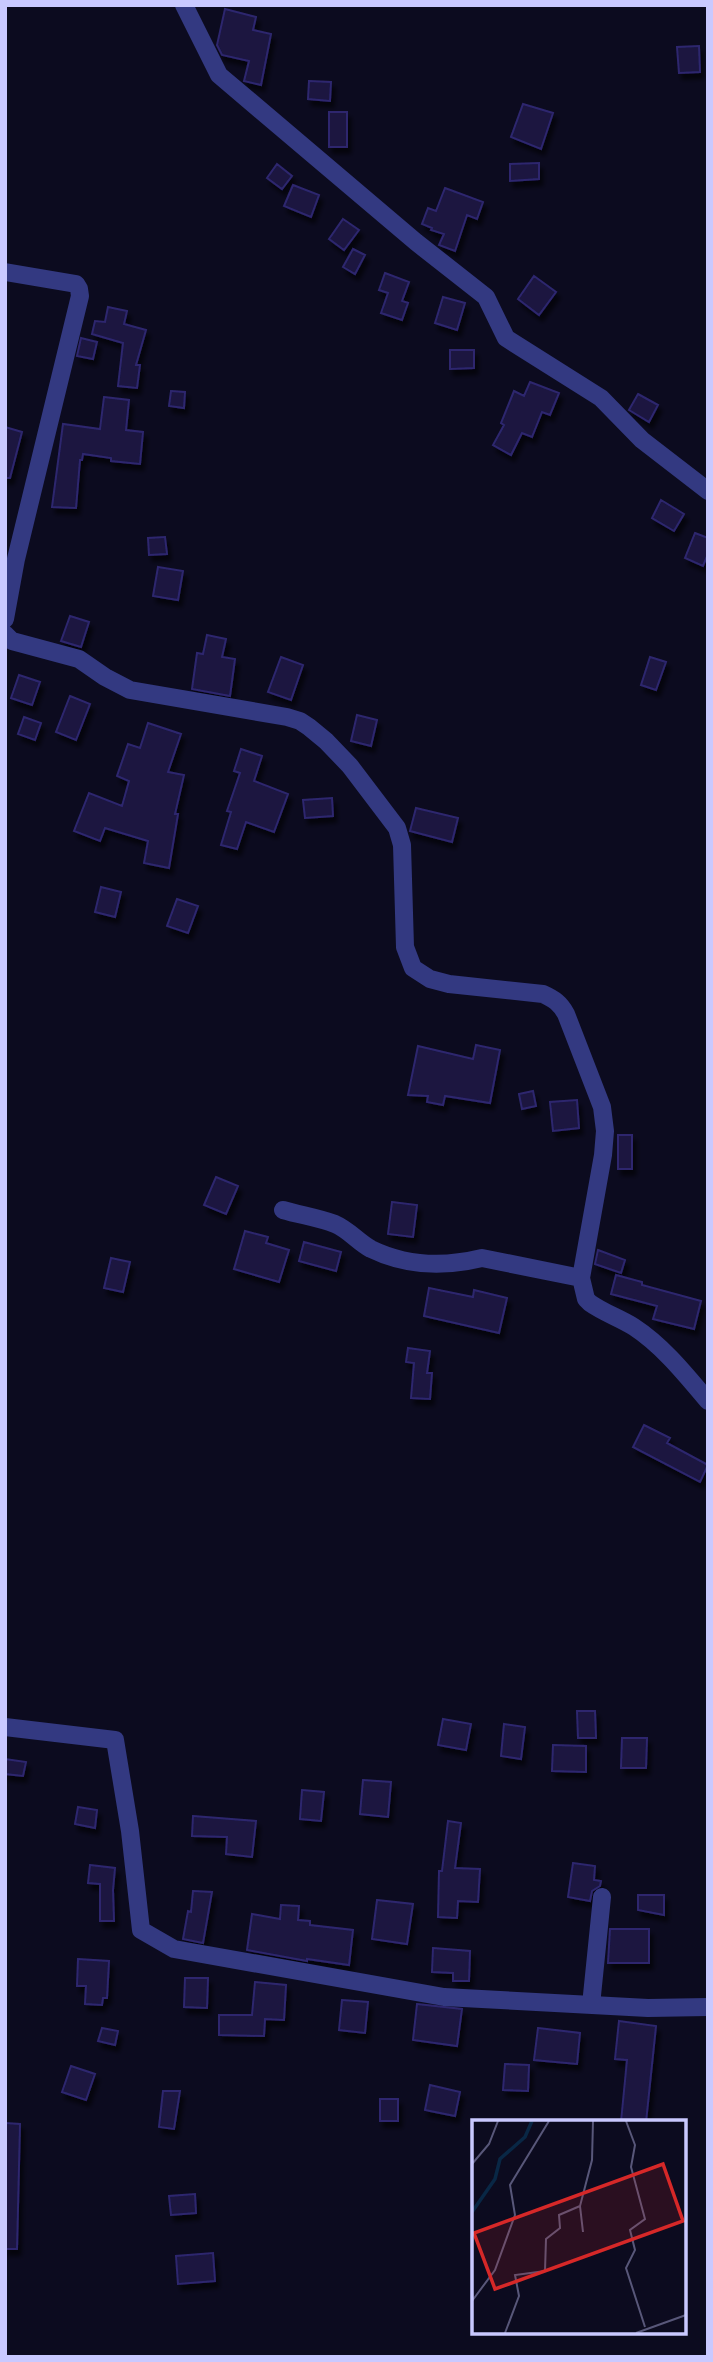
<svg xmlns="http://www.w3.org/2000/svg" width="713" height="2362" font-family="Roboto,sans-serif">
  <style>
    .building { fill: #1a1641; stroke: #2d276e; stroke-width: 2; filter: url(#shadow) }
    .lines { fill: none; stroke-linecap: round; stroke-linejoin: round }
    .minor { stroke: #333981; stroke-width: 18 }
    .inset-river { fill: none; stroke: #092745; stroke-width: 3.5 }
    .inset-road { fill: none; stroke: #585779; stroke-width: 2 }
    .view { fill: #d62828; fill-opacity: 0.15; stroke: #d62828; stroke-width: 3.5 }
    .inset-edge { fill: none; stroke: #c9c9ff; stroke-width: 3.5 }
  </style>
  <defs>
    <filter id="shadow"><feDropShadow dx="3.5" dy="6" stdDeviation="2" flood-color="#0009"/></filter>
  </defs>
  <rect width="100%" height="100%" fill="#0c0b1f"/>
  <path class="building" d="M225,9L256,17L253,30L271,34L261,85L244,81L249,61L222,55L217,45Z
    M699,46L700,72L679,73L677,47Z
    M309,81L331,82L330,101L308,99Z
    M523,104L553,113L541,149L511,137Z
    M329,112H347V147H329Z
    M539,163V179L510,181V164Z
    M277,164L292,176L282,189L267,178Z
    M293,185L319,195L311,217L284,206Z
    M445,188L483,202L477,219L467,215L455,251L439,245L444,234L431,230L432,228L422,224L428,208L436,211Z
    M343,219L359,230L344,250L329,239Z
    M353,249L365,255L355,274L343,267Z
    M385,273L409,282L402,301L408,303L402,320L381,313L388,293L379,290Z
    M534,276L556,292L539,315L518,299Z
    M443,297L465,303L457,330L435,323Z
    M108,307L127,311L124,324L146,330L136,365H140L137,388L118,386L123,343L92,334L95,321L105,322Z
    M81,338L97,342L93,359L77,356Z
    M450,350H474V368L450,369Z
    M530,382L559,393L550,415L542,412L532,437L522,433L511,455L493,445L504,425L501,423L514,391L524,396Z
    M171,391L185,392L184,408L169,406Z
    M638,394L658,405L649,422L629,410Z
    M104,397L129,400L126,430L143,432L140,464L111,461V458L83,454L82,460H80L76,508L52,507L63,424L100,429Z
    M5,427L22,432L10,478H5Z
    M661,500L684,514L674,531L652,518Z
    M695,533L708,538V554L703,566L685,558Z
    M165,537L167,554L149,555L148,538Z
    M158,567L183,571L178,600L153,596Z
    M70,616L89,622L81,647L61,641Z
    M207,635L226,639L222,657L235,659L230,696L192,689L197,653L203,654Z
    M281,657L303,665L291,700L268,692Z
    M650,657L666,662L656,690L641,685Z
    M19,675L40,682L32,705L11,698Z
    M70,696L90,704L76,740L56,732Z
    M357,715L377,720L371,746L351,741Z
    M24,717L41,723L35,740L18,734Z
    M148,723L181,734L168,772L184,775L175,814H178L169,868L144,863L148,841L105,828L100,841L74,831L89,793L122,806L129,781L117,776L128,744L140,748Z
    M241,749L262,756L254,781L288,794L274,832L246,822L237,849L221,845L231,812L227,811L240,773L234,771Z
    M332,798L333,816L305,818L303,800Z
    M416,808L458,818L452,842L410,831Z
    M101,887L121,892L115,917L95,912Z
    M177,899L198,906L188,933L167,926Z
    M476,1045L500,1050L490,1103L445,1096L443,1105L427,1102L428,1096L408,1095L418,1046L473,1059Z
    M533,1091L536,1106L522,1109L519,1094Z
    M577,1100L579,1128L553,1131L550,1102Z
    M618,1135H632V1169H618Z
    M216,1177L238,1186L226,1214L204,1205Z
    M392,1202L417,1205L413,1237L388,1234Z
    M245,1231L268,1237L266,1243L289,1250L279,1282L234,1269Z
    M304,1242L341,1252L336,1271L299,1261Z
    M598,1250L625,1260L621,1273L595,1264Z
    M111,1258L130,1262L123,1292L104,1288Z
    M616,1275L642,1282V1285L701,1301L694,1329L653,1319L657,1306L611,1294Z
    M429,1288L473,1297L474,1290L507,1298L499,1333L424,1316Z
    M408,1348L430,1351L427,1373H432L430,1399L411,1398L414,1363L406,1362Z
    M644,1425L670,1438L667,1443L708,1465L700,1482L633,1447Z
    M577,1711H595L596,1738H578Z
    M443,1719L471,1724L466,1750L438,1745Z
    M504,1724L525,1727L521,1759L501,1756Z
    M622,1738H647L646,1768H621Z
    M553,1745L586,1746V1772L552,1771Z
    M5,1759L26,1762L23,1776L5,1774Z
    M363,1780L391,1782L388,1817L360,1814Z
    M302,1790L324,1792L321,1821L300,1819Z
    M78,1807L97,1810L95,1828L75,1824Z
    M193,1816L256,1821L252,1857L226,1854L227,1837L192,1836Z
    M448,1821L461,1823L455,1868L480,1869L478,1902L458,1901L457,1918L438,1917L439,1871H442Z
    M573,1863L595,1866L594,1880L601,1881L600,1886L592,1891L590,1901L568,1897Z
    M90,1865L115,1868L113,1890L114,1921H100V1884L88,1883Z
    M193,1891L212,1892L203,1943L183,1939L188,1911L191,1912Z
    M638,1895H664V1915L638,1910Z
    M377,1900L413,1904L407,1944L372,1939Z
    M281,1905L299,1906L298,1920L310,1921V1925L353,1930L349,1965L307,1959V1961L247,1950L252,1914L280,1919Z
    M610,1929H649V1963H608Z
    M433,1948L470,1951L469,1981H453V1973L432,1972Z
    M78,1959L109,1961L107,1998H103L102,2005L85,2004L86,1986H77Z
    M185,1978H208L207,2008L184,2007Z
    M255,1982L286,1985L284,2020L265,2019L264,2036L219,2035V2015H252Z
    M342,2000L368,2002L365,2033L339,2030Z
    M417,2004L462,2009L457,2046L413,2040Z
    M619,2021L656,2026L646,2122H621L627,2060L615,2059Z
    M102,2028L118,2031L115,2045L98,2041Z
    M538,2028L580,2033L577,2064L534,2060Z
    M505,2064L529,2065L528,2091L503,2090Z
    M71,2066L95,2074L86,2100L62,2092Z
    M430,2085L460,2092L455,2116L425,2110Z
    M163,2091H180L174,2129L159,2127Z
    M380,2099H398V2121H380Z
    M5,2123L20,2124L17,2249H5Z
    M195,2194L196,2213L171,2215L169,2196Z
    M213,2253L215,2281L178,2284L176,2256Z"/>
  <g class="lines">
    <path class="minor" d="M184,5L219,75L416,242L486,297L506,338L601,398L642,440L708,491
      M5,272L76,284L79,289L80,296L16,559L5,619
      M5,634L12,641L79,659L105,677L130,690L287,717L300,721L309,727L326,741L350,766L397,828L402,845L405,947L413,968L430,979L449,984L543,994C554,999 560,1003 566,1014L602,1107L605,1131L603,1155L581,1278
      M283,1210C300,1215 319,1218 335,1224C349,1230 358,1242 371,1249C406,1266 445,1267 482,1258L581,1278L586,1299L590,1303C604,1313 620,1318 634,1327C663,1346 686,1375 708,1401
      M5,1727L115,1740L130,1831L141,1930L174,1949L444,1997L648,2008L708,2007
      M591,2005L602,1897"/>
  </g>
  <g transform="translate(472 2120)">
    <rect width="214" height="214" fill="#0c0b1f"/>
    <path class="inset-river" d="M0,92L23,59L28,39L53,17L60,1"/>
    <path class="inset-road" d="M154,1L163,25L159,47L173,99L158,110L163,130L154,148L173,207M0,44L17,24L26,1M111,112L108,86L120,40L121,1M0,181L23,150L43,95L38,65L77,1M33,213L47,176L43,155L73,151L74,119L88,108L87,95L108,86M164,213L214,195"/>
    <path class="view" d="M191,44L211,101L23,169L2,113Z"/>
    <rect width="214" height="214" class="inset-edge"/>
  </g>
  <rect width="713" height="2362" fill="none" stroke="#c9c9ff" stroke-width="14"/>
</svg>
